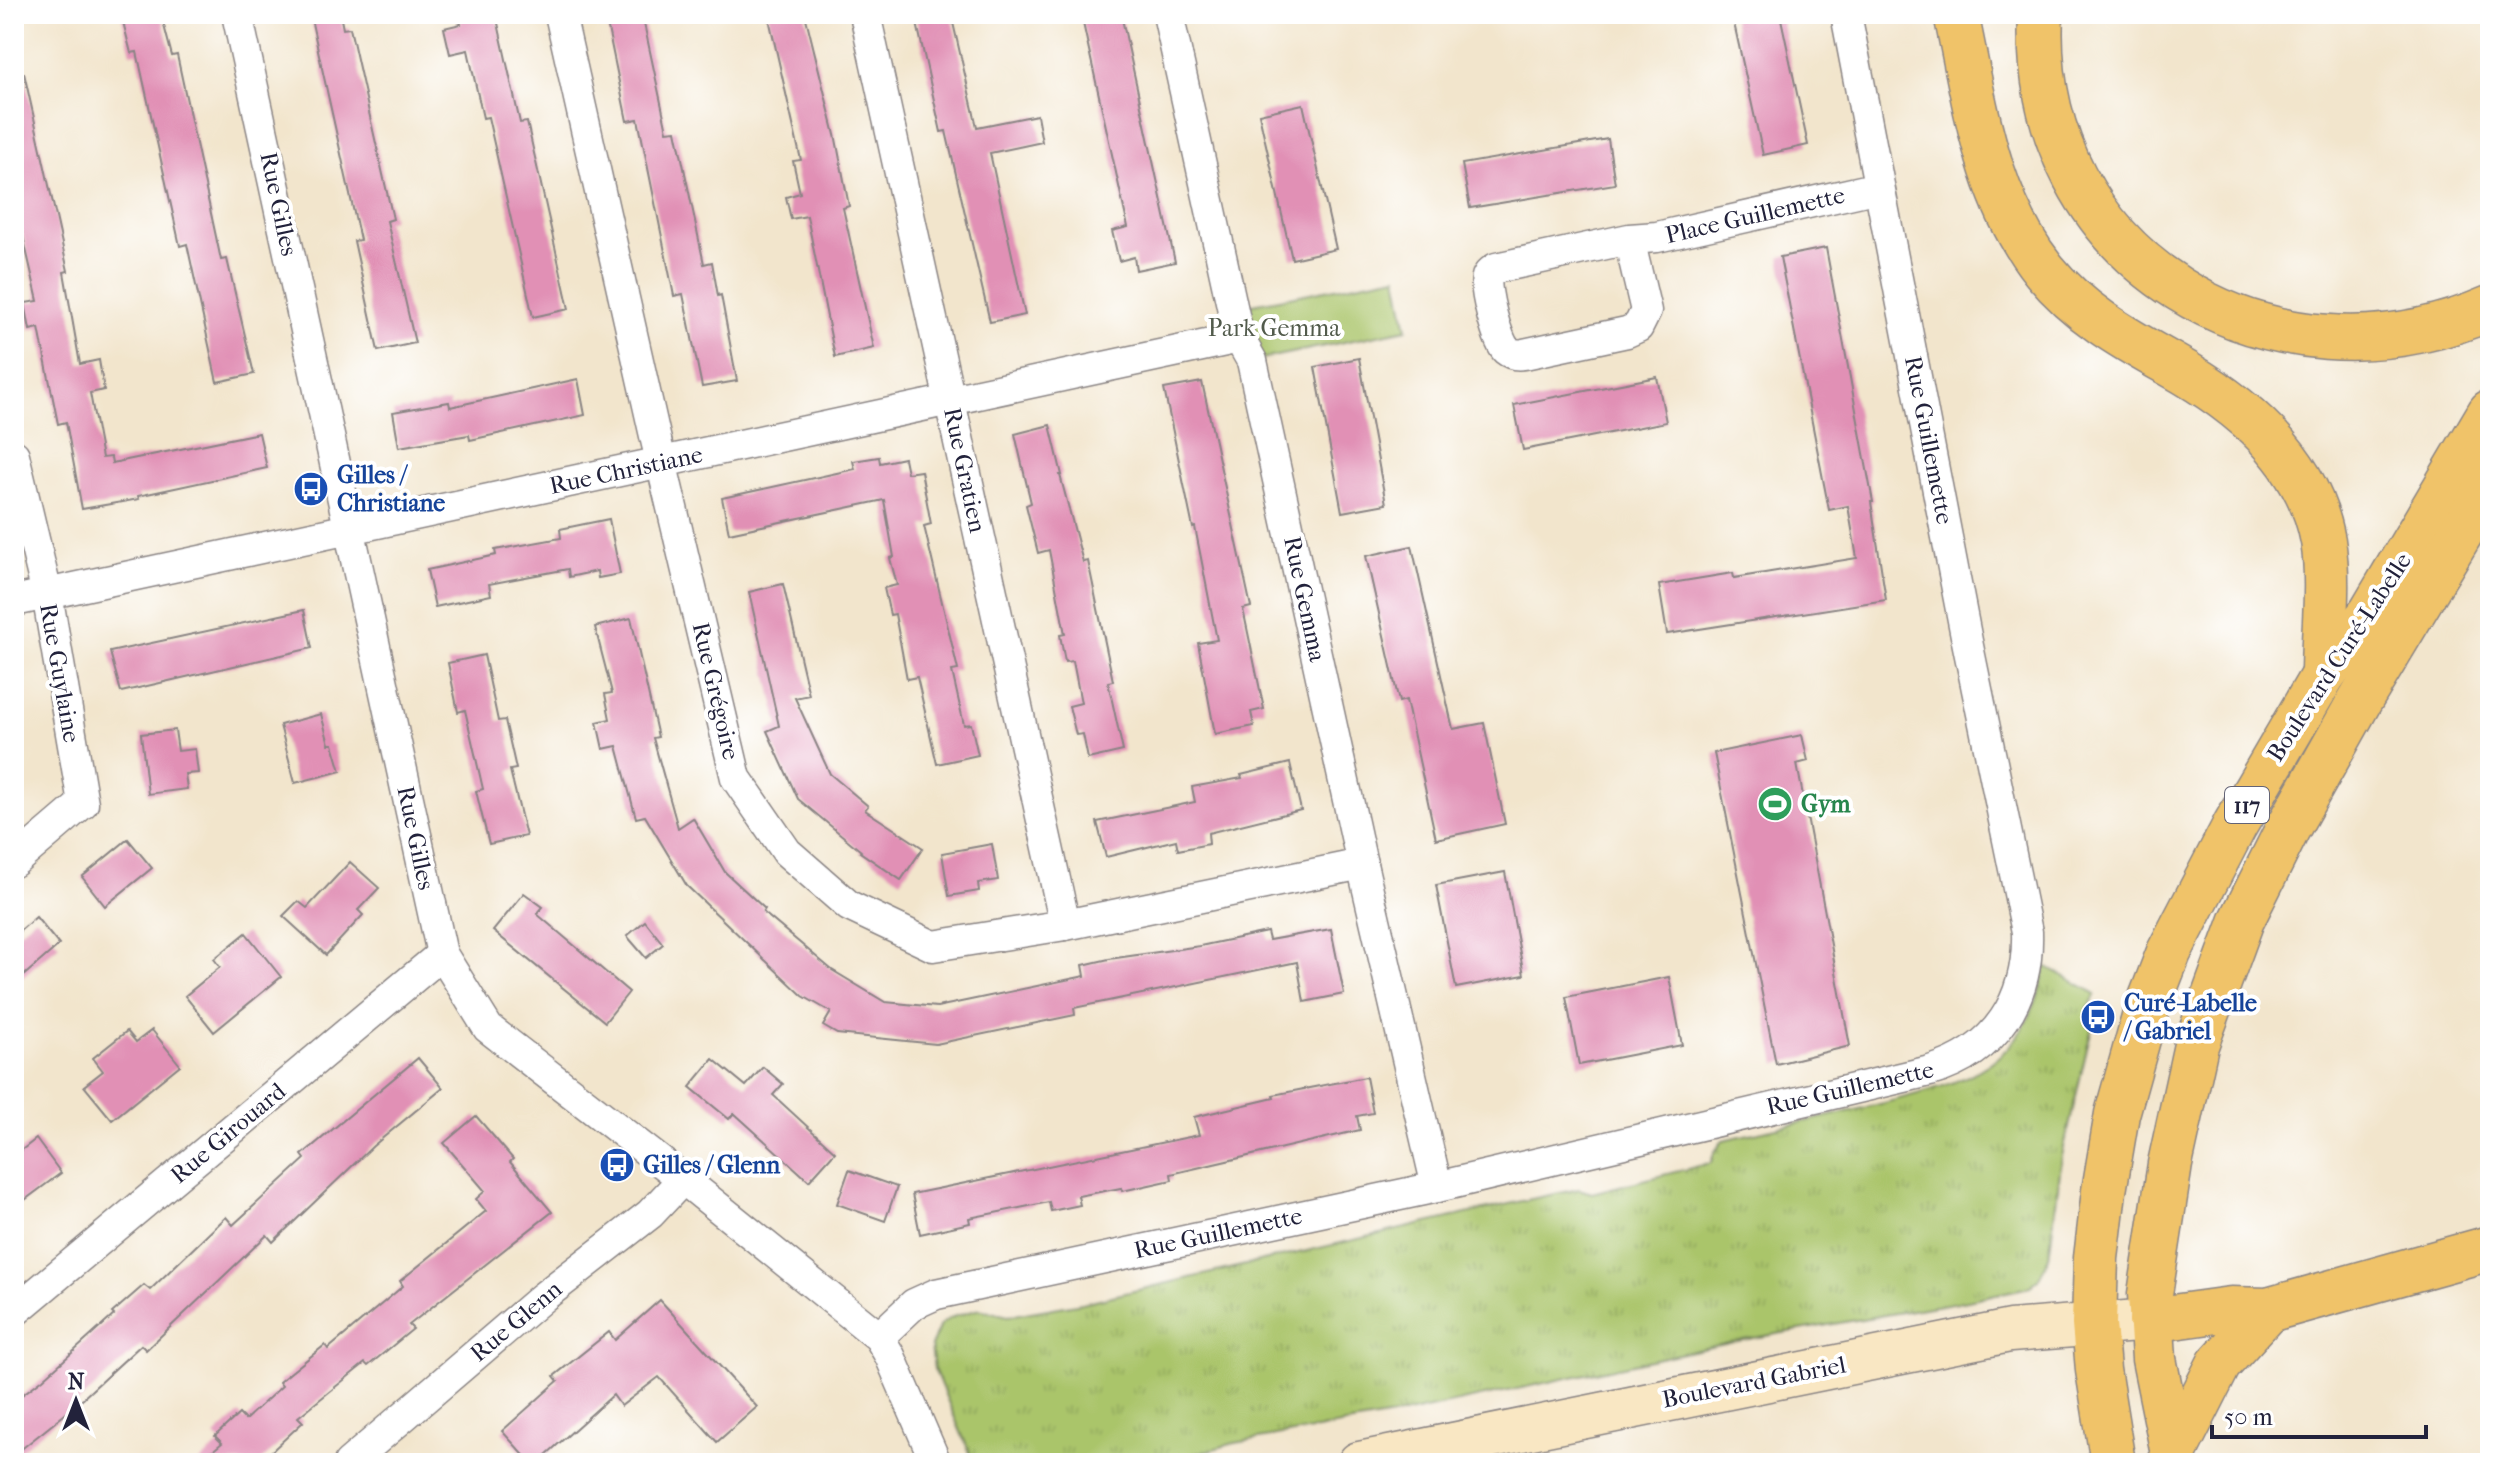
<svg xmlns="http://www.w3.org/2000/svg" width="2504" height="1477" viewBox="0 0 2504 1477" font-family="'IM FELL French Canon',serif">
<defs>
<pattern id="grass-tufts" width="24" height="20" patternUnits="userSpaceOnUse" patternTransform="scale(2)"><rect width="24" height="20" fill="#aac56b"/><path d="M3 7l-1-3M5 7V3M7 7l1-3M15 17l-1-3M17 17v-4M19 17l1-3" fill="none" stroke="#92a95e"/></pattern>
</defs>
<rect width="100%" height="100%" fill="#fff"/>
<filter id="ink" filterUnits="userSpaceOnUse"><feTurbulence type="fractalNoise" baseFrequency=".0125" numOctaves="2"/><feDisplacementMap in="SourceGraphic" scale="16" xChannelSelector="R" yChannelSelector="G"/><feConvolveMatrix kernelMatrix="1 2 1 2 8 2 1 2 1" color-interpolation-filters="sRGB"/></filter>
<filter id="wash" filterUnits="userSpaceOnUse"><feTurbulence type="fractalNoise" baseFrequency=".006" numOctaves="4" result="noise"/><feDisplacementMap in="SourceGraphic" scale="32" xChannelSelector="R" yChannelSelector="G"/><feGaussianBlur stdDeviation="1.8" result="paint"/><feColorMatrix in="noise" values="0 0 0 0 0 0 0 0 0 0 0 0 0 0 0 0 0 1.4 0 .05"/><feComposite in="paint" operator="in"/></filter>
<g filter="url(#wash)">
<rect width="100%" height="100%" fill="#f2e5cc"/>
<!-- grass -->
<path fill="url(#grass-tufts)" stroke="#667453" stroke-width="2" d="M2046,966l50,28 -8,15 7,5 -33,142 -13,101 -10,21 -9,9 -72,15 -215,38 -350,76 -158,27 -73,20h-188l-40,-94 -3,-23 9,-21 10,-7 29,-9 29,7 74,-13 449,-104 48,-10 13,4 119,-30 3,-10 9,-13c52,-12 105,-23 157,-36 89,-23 145,-37 166,-138z"/>
<!-- park -->
<path fill="#aac56b" stroke="#667453" stroke-width="2" d="M1397,276l10,53 -155,32 -20,-53z"/>
<g id="blocks">
<!-- building -->
<g fill="#e190b5">
<path d="M121,14h40l11,42 5,-1 44,205 6,-1 27,115 -37,8 -30,-138 -7,2 -43,-194 -6,1z"/>
<path d="M310,14h30l3,15 7,-1 43,191 -6,2 28,122 -37,8 -24,-110 6,-1z"/>
<path d="M459,14h37l24,109 7,-1 42,187 -36,8 -45,-200 -5,1 -15,-68 -18,4 -6,-26 17,-4z"/>
<path d="M605,14h37l25,117 9,-1 28,134 8,-2 6,34 3,-1 16,86 -35,6 -19,-93 -9,2 -36,-177 -11,2z"/>
<path d="M768,14h37l31,125 13,67 -6,2 31,140 -39,9 -28,-141 -16,3 -5,-22 14,-4 -7,-32 8,-1z"/>
<path d="M915,14h36l26,113 60,-12 5,27 -52,11 35,162 -35,7 -44,-191 -5,1z"/>
<path d="M1081,14h40l54,248 -39,8 -2,-13 -15,4 -7,-30 16,-4z"/>
<path d="M1732,14h48l28,131 -45,10z"/>
<path d="M24,73l44,198 -4,1 16,92 19,-4 5,30 -14,3 12,65 9,-1 1,6 147,-30 8,35 -129,28 1,3 -57,10 -16,-87 -8,2 -19,-96 -9,2 -5,-27 13,-2 -24,-104v-123z"/>
<path d="M1303,104l33,145 -44,10 -33,-145z"/>
<path d="M1608,139l7,45 -145,24 -8,-44z"/>
<path d="M1826,248l47,254h-2l15,98 -219,34 -8,-49 74,-12 1,5 123,-20 -9,-52 -19,4 -49,-253z"/>
<path d="M1359,358l27,146 -44,8 -27,-145z"/>
<path d="M1657,377l9,45 -143,28 -9,-45z"/>
<path d="M578,379l7,36 -115,25 -1,-5 -70,12 -6,-35 56,-10 1,5z"/>
<path d="M1202,382l49,225 -8,2 21,100 -13,3 3,14 -39,8 -17,-91 19,-3 -22,-113 -2,1 -29,-139z"/>
<path d="M1050,425l12,50h-2l23,87 5,-1 25,120 -5,1 15,69 -35,8 -5,-25 -7,1 -7,-29 12,-3 -8,-42 -8,1 -5,-27 5,-1 -16,-84 -11,3 -12,-48 5,-2 -16,-69z"/>
<path d="M879,457l1,6 24,-5 3,15 14,-2 10,53 -7,2 34,144 -6,1 12,54 7,-1 7,31 -41,9 -20,-87 -10,2 -12,-65 -5,1 -6,-27 13,-3 -7,-27 4,-1 -10,-57 -155,33 -7,-35 133,-29 -2,-8z"/>
<path d="M609,519l11,55 -22,4 -1,-7 -28,6 -1,-8 -79,15 2,11 -56,12 -8,-37 69,-15 -1,-5 66,-12 -1,-9z"/>
<path d="M1412,546l41,183 31,-6 21,101 -69,15 -30,-139 -7,2 -33,-146z"/>
<path d="M783,584l26,111 -14,3 35,76 38,32 -3,4 58,38 -22,32 -41,-28 1,-1 -63,-52 -31,-68 12,-5 -30,-134z"/>
<path d="M304,610l8,38 -191,44 -11,-40z"/>
<path d="M631,618l27,119 -5,1 25,90 15,-10 32,54 40,37 -2,3 69,58 53,32 52,5 148,-31 -2,-11 26,-6 91,-13 67,-14 2,8 62,-11 13,65 -40,8 -7,-40 -223,46 1,7 -139,29 -99,-10 -14,-8 8,-14 -28,-16 -116,-110 -42,-70 -9,2 -19,-72 -14,3 -6,-27 13,-3 -5,-25 7,-1 -17,-66z"/>
<path d="M484,655l14,66 7,-1 11,49 -6,1 16,66 -37,8 -13,-53 7,-2 -18,-79 -7,2 -10,-49z"/>
<path d="M321,714l8,30h4l8,27 -46,12 -15,-58z"/>
<path d="M175,730l3,21 17,-2 3,24 -13,1 2,15 -39,5 -7,-60z"/>
<path d="M1802,735l6,26 -11,3 53,282 -74,18 -62,-311z"/>
<path d="M1290,763l11,47 -93,23 1,11 -31,6 -2,-10 -70,17 -9,-35 98,-20 -3,-15 50,-9 -1,-3z"/>
<path d="M128,839l24,29 -47,38 -23,-29z"/>
<path d="M992,844l6,36 -20,3 1,8 -30,5 -7,-43z"/>
<path d="M350,862l29,26 -21,22 5,5 -37,40 -43,-39 15,-15 9,7z"/>
<path d="M1505,872l19,103 -68,13 -20,-103z"/>
<path d="M524,893l19,14 -6,7 92,78 -24,30 -112,-91z"/>
<path d="M36,917l23,28 -45,39v-48z"/>
<path d="M645,921l18,23 -17,14 -19,-22z"/>
<path d="M246,933l35,44 -67,55 -29,-36 35,-29 -6,-8z"/>
<path d="M1669,977l13,68 -103,20 -13,-68z"/>
<path d="M152,1030l28,35 -68,55 -28,-34 19,-15 -10,-13 34,-27 9,11z"/>
<path d="M418,1058l25,30 -70,58 -100,96 -6,-7 -121,115 -5,-5 -72,66 -55,44v-54l29,-22 71,-64 -2,-2 32,-28 6,5 76,-73 7,8 72,-66 -3,-4z"/>
<path d="M713,1059l33,27 17,-19 20,17 -10,11 62,57 -26,29 -75,-68 -5,6 -39,-32z"/>
<path d="M1366,1077l7,36 -16,3 3,14 -189,44 1,6 -50,11 -1,-3 -43,8 2,9 -29,6 -2,-9 -80,16 1,5 -50,11 -8,-40 287,-59 -5,-18 80,-19 -1,-3z"/>
<path d="M476,1116l37,43 -3,3 42,50 -143,113 4,4 -45,37 -3,-3 -67,54 5,5 -44,41h-61l24,-20 -7,-7 24,-22 6,6 37,-34 -3,-4 46,-37 3,4 75,-63 -3,-5 86,-70 -10,-12 9,-8 -41,-48z"/>
<path d="M36,1139l25,34 -47,35v-52z"/>
<path d="M849,1170l48,17 -12,34 -48,-17z"/>
<path d="M660,1300l97,107 -40,35 -58,-65 -38,29 -8,-11 -76,68h-6l-29,-32 56,-50 -4,-5 55,-44 6,8z"/>
</g>
</g>
</g>
<g filter="url(#ink)">
<use href="#blocks" fill-opacity="0" stroke="#8a8484" stroke-width="2"/>
<g fill="none" stroke-linecap="round" stroke-linejoin="round">
<defs>
<g id="street">
<path d="M237,14l205,940 46,74 195,151 196,158 11,19 46,107"/>
<path d="M560,14l95,422 81,342 51,74 62,54 84,40 132,-21 297,-61"/>
<path d="M865,14l200,911"/>
<path d="M1168,14l71,324 13,23 110,503 75,323"/>
<path d="M1629,239l17,72 -8,16 -11,5 -103,22c-6,1 -12,1 -18,-4 -8,-7 -23,-62 -19,-73 2,-5 5,-6 9,-9l133,-29 28,-2 222,-50"/>
<path d="M14,455l33,139 36,209 -69,59"/>
<path d="M14,601l1225,-263"/>
<path d="M14,1312l428,-358"/>
<path d="M879,1337l35,-33 22,-10 501,-107 493,-116c66,-19 99,-72 97,-139l-60,-291 -121,-627"/>
<path d="M349,1463l194,-166 107,-83 33,-35"/>
</g>
<path id="secondary" d="M1359,1463l651,-132 141,-11"/>
<g id="primary">
<path d="M2113,1463l-15,-93 -4,-46 2,-66 8,-67 13,-77 28,-100 24,-62 66,-127 88,-150 48,-62 119,-201"/>
<path d="M2175,1463l-21,-104 -4,-65 20,-130 26,-119 46,-125 46,-92 71,-126 131,-218"/>
</g>
<g id="highway">
<path d="M1956,14c19,88 30,184 88,256 34,42 79,68 126,94 70,39 138,94 153,177 7,43 0,90 0,134"/>
<path d="M2041,14c-13,246 231,389 449,294"/>
<path d="M2151,1320l80,-11 37,1 222,-62"/>
<path d="M2173,1455l46,-91 49,-54"/>
</g>
</defs>
<!-- street casing -->
<use href="#street" stroke="#8a8484" stroke-width="33"/>
<!-- secondary casing -->
<use href="#secondary" stroke="#8a8484" stroke-width="45"/>
<!-- primary casing -->
<use href="#primary" stroke="#8a8484" stroke-width="47"/>
<!-- highway casing -->
<use href="#highway" stroke="#8a8484" stroke-width="47"/>
<!-- street -->
<use href="#street" stroke="#fff" stroke-width="30"/>
<!-- secondary -->
<use href="#secondary" stroke="#f9e7c3" stroke-width="42"/>
<!-- primary -->
<use href="#primary" stroke="#f0c369" stroke-width="44"/>
<!-- highway -->
<use href="#highway" stroke="#f0c369" stroke-width="44"/>
</g>
</g>
<!-- icons -->
<defs>
<symbol id="bus-disc" viewBox="-11 -11 22 22"><circle r="9.5" fill="#1a4fb4" stroke="#fff"/><path d="M-5-6H5V4H4V6H2V4H-2V6H-4V4H-5ZM-3.5-4V0h7V-4ZM-3.5 1.2v1.5H-2V1.2ZM2 1.2v1.5H3.5V1.2Z" fill="#fff"/></symbol>
<symbol id="stadium-disc" viewBox="-11 -11 22 22"><circle r="9.5" fill="#2e9e5b" stroke="#fff"/><path d="M0-5a6.5 5 0 1 0 0 10a6.5 5 0 1 0 0-10ZM-3.5-1.8h7v3.6h-7Z" fill="#fff"/></symbol>
</defs>
<g fill-rule="evenodd">
<use href="#bus-disc" x="291" y="469" width="40" height="40"/>
<use href="#stadium-disc" x="1755" y="784" width="40" height="40"/>
<use href="#bus-disc" x="2078" y="997" width="40" height="40"/>
<use href="#bus-disc" x="597" y="1145" width="40" height="40"/>
</g>
<g text-anchor="middle" stroke-width="8" stroke-linejoin="round" paint-order="stroke">
<!-- shield labels -->
<rect fill="#fff" stroke="#646476" stroke-width="2" x="2225" y="787" width="44" height="36" rx="6"/>
<g font-size="22" font-weight="bold" fill="#22223b">
<text x="2247" y="813">117</text>
</g>
<!-- street labels -->
<g font-size="24" fill="#22223b" stroke="#fff">
<text transform="translate(279 204) rotate(78)" y="8">Rue Gilles</text>
<text transform="translate(1755 215) rotate(-13)" y="8">Place Guillemette</text>
<text transform="translate(1929 440) rotate(79)" y="8">Rue Guillemette</text>
<text transform="translate(626 470) rotate(-12)" y="8">Rue Christiane</text>
<text transform="translate(965 470) rotate(78)" y="8">Rue Gratien</text>
<text transform="translate(1305 599) rotate(78)" y="8">Rue Gemma</text>
<text transform="translate(2339 657) rotate(-57)" y="8">Boulevard Curé-Labelle</text>
<text transform="translate(60 673) rotate(80)" y="8">Rue Guylaine</text>
<text transform="translate(716 691) rotate(77)" y="8">Rue Grégoire</text>
<text transform="translate(416 838) rotate(78)" y="8">Rue Gilles</text>
<text transform="translate(1850 1088) rotate(-13)" y="8">Rue Guillemette</text>
<text transform="translate(228 1133) rotate(-40)" y="8">Rue Girouard</text>
<text transform="translate(1218 1233) rotate(-12)" y="8">Rue Guillemette</text>
<text transform="translate(516 1321) rotate(-40)" y="8">Rue Glenn</text>
<text transform="translate(1754 1382) rotate(-11)" y="8">Boulevard Gabriel</text>
</g>
<!-- park labels -->
<g font-size="24" fill="#525b4c" stroke="#fff">
<text x="1274" y="336">Park Gemma</text>
</g>
<!-- transit labels -->
<g font-size="24" font-weight="bold" fill="#164399" stroke="#fff" text-anchor="start">
<text x="337" y="483">Gilles /<tspan x="337" dy="28">Christiane</tspan></text>
<text x="2124" y="1011">Curé-Labelle<tspan x="2124" dy="28">/ Gabriel</tspan></text>
<text x="643" y="1173">Gilles / Glenn</text>
</g>
<!-- leisure labels -->
<g font-size="24" font-weight="bold" fill="#27864d" stroke="#fff" text-anchor="start">
<text x="1801" y="812">Gym</text>
</g>
</g>
<!-- margin -->
<rect width="2504" height="1477" fill="none" stroke="#fff" stroke-width="48"/>
<!-- north arrow -->
<g transform="translate(76 1401)" stroke="#ffffff" stroke-width="6" paint-order="stroke">
<path d="M0-6L14 30L0 20L-14 30Z" fill="#22223b"/>
<text y="-12" font-size="22" font-weight="bold" text-anchor="middle" fill="#22223b">N</text>
</g>
<!-- scale -->
<path d="M2212 1425v12h214v-12" fill="none" stroke="#22223b" stroke-width="4"/>
<text x="2224" y="1425" font-size="24" fill="#22223b" stroke="#ffffff" stroke-width="6" paint-order="stroke">50 m</text>
</svg>
